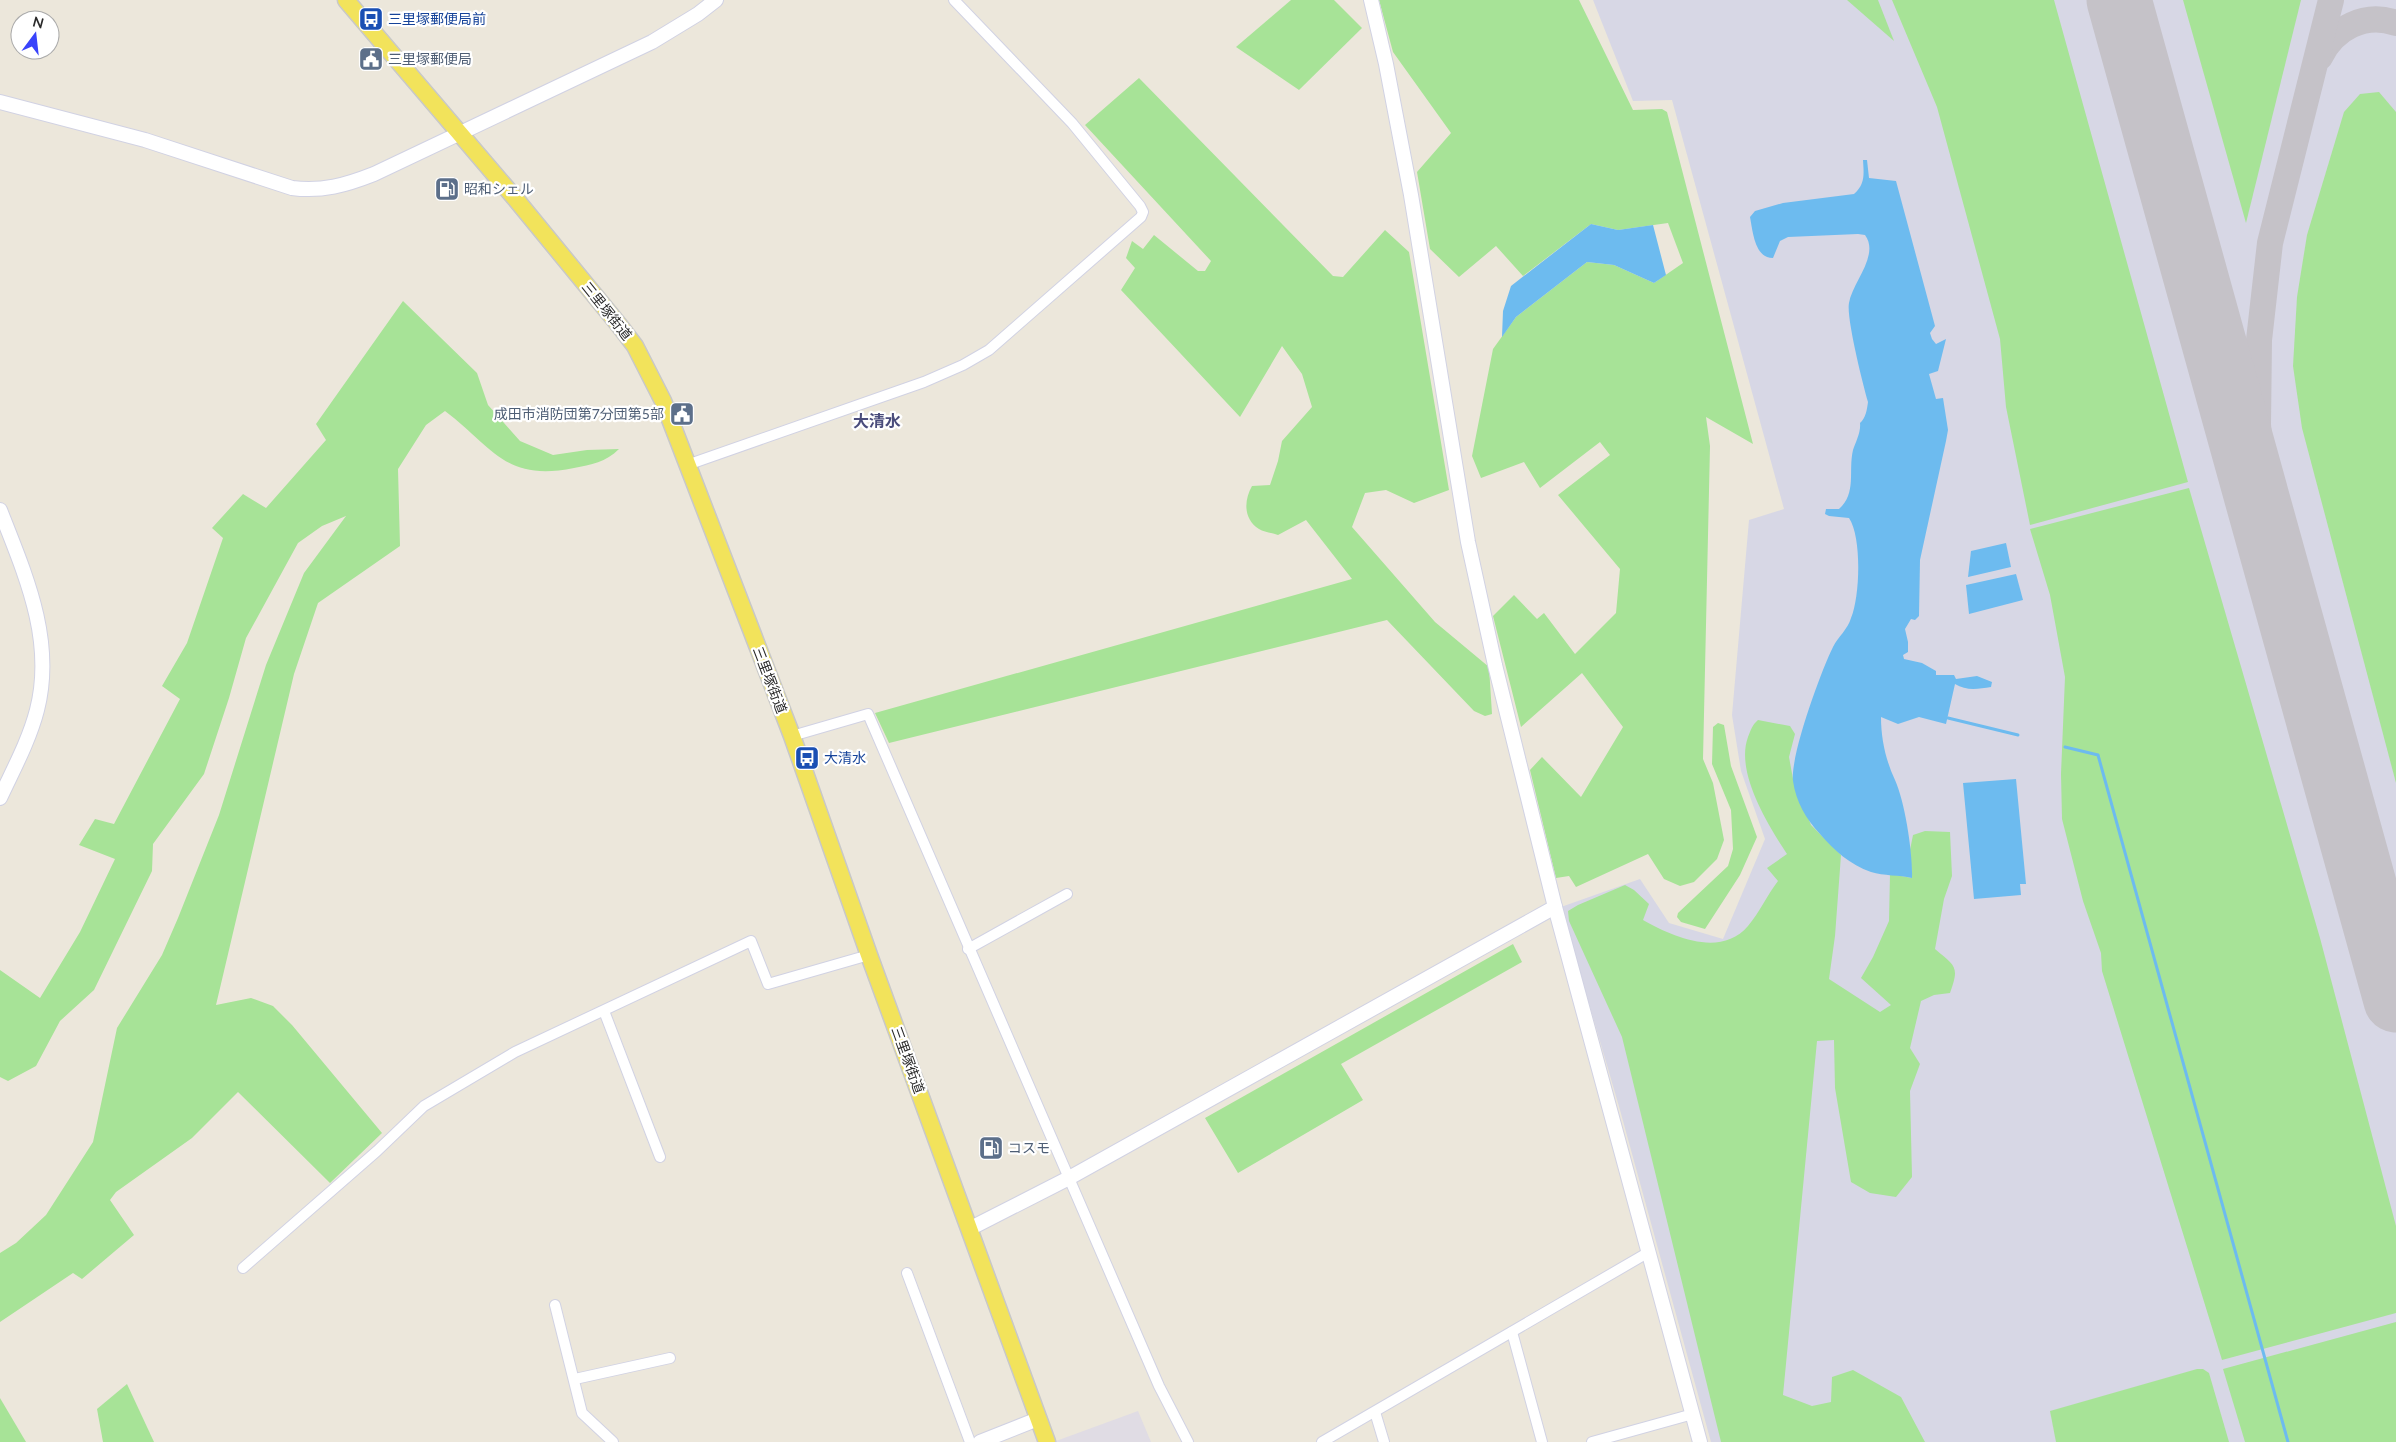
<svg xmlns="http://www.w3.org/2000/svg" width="2396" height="1442" viewBox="0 0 2396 1442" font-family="Lato,'Noto Sans JP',sans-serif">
<rect width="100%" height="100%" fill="#ece7db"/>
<!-- industrial -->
<path fill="#e0dce4" d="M1138,1411l13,31h-95v-1z"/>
<!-- airport -->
<path fill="#d7d7e5" d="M1593,0h803v1442h-685l-91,-332 -59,-203 79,-28 29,44 54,16 42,-100 -24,-68 -9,-56 17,-195 35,-11 -112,-409 -39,1z"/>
<!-- green -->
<g fill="#a7e397">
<path d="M1291,0h43l28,28 -63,62 -63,-43z"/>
<path d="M1379,0h200l54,110 29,-1 5,3 86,332 -47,-27 4,29 -7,313 10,24 11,57 -7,19 -23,23 -14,4 -16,-7 -16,-25 -72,33 -7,-11 -13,2 -26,-108 12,-13 39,40 42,-70 -41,-54 -61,54 -28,-111 21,-21 23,24 7,-6 31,41 41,-41 4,-44 -62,-74 52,-40 -10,-13 -60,46 -16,-26 -43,16 -9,-22 21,-107 23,-32 71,-55 27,3 40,18 29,-20 -15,-40 -50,7 -27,-6 -68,52 -27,-30 -37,31 -29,-28 -13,-77 34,-39 -58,-81z"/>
<path d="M1847,0h31l16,41z"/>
<path d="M1892,0h162l134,482 -158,43 -24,-118 -6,-68 -63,-232z"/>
<path d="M2183,0h118l-55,223z"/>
<path d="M1139,78l194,198 10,1 42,-47 24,22 40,238 -35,13 -28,-13 -21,3 -13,34 83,95 54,45 3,47 -7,2 -11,-5 -87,-91 -498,123 -14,-30 477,-134 -46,-59 -28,15c-6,-2 -14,-3 -19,-6 -16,-10 -15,-29 -7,-43l18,-1 8,-24 4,-20 30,-34 -10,-33 -20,-28 -42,71 -119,-127 14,-22 -9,-10 6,-17 11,8 11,-14 44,36h7l6,-10 -126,-136z"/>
<path d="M2379,92l17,20v671l-94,-355 -9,-62 4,-69 10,-62 37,-123 16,-18z"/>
<path d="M403,301l74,72 11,32 32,36 33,14 34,-5 32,-1c-13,13 -28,16 -45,19 -70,14 -81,-21 -129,-57l-19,14 -28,44 2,77 -82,57 -24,71 -78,331 35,-7 22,8 19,19 90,108 -52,50 -92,-91 -46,46 -76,54 -6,8 24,35 -52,44 -9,-6 -73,49v-69l16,-10 30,-28 47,-73 24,-114 45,-73 16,-37 41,-103 47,-150 38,-92 42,-57 -24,10 -24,17 -52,95 -17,60 -25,76 -51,70 -1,27 -58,119 -34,31 -24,45 -28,15 -8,-4v-107l40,28 40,-66 35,-73 -36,-14 16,-26 19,5 66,-125 -18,-13 25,-43 36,-105 -11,-10 31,-34 23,14 60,-68 -10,-16z"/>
<path d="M2189,488l131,450 76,288v87l-174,47 -120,-389 -1,-18 -18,-52 -21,-82 -1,-45 4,-97 -15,-82 -20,-66z"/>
<path d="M1758,720l32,6 5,8 -6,23 4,22 18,46 30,30 -6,81 -6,43 51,33 11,-7 -30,-27 12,-21 16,-36 1,-47 22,4 -2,-28 3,-15 12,-4 25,1 2,44 -8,23 -9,50c20,17 25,17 15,44l-16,2 -13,6 -11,47 10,16 -10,27 2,86 -16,20 -26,-4 -19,-11 -16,-94 -1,-48 -17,1 -34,354 29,11 19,-4 1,-25 21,-7 48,27 24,45h-204l-99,-405 -53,-116 -1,-10 10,-6 47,-20 9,5 15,14 -6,16c30,17 78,38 105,6 12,-14 19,-31 30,-45l-11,-13 20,-14c-19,-29 -52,-82 -39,-117 3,-7 4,-12 10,-17z"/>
<path d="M1718,723l6,2 7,41 26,71 -17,38 -35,54 -24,-7 -4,-5 1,-4 50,-47 5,-17 -2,-39 -19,-46 1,-37z"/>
<path d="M1513,944l9,18 -181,102 22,36 -125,73 -33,-55z"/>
<path d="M2396,1322v120h-151l-22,-73z"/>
<path d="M2197,1369h6l6,4 20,69h-173l-6,-31z"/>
<path d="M127,1384l27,58h-51l-6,-33z"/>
<path d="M0,1398l26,44h-26z"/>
</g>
<!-- water -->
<g fill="#6dbbef">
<path d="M1863,160h4l2,18 27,3 39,145 -5,7 2,6 4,5 10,-5 -8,32 -9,3 7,25 7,-1 5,32 -2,11 -26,119 -1,56 -4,4 -4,-1 -6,10 3,13v10l-5,3 1,4 18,4 14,8v4h18l2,4 21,-3 15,6 -1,5c-13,2 -25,4 -36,-3l-9,40 -27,-7 -21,7 -17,-7c0,22 5,44 14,63 10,22 18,74 17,98 -13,-3 -28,-2 -41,-6 -21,-7 -37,-22 -51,-38 -14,-15 -24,-32 -27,-53 -3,-25 28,-110 40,-134 5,-10 15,-18 18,-29 9,-21 11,-81 -2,-100l-20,-2 -4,-2 1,-5h13c18,-16 9,-38 14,-59 3,-9 8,-18 7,-27 6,-5 7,-14 8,-21 -5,-17 -22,-85 -19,-99 3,-20 31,-48 16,-68l-7,-1 -70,3 -8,4 -7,17c-18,0 -20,-25 -23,-41l5,-6 28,-8 71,-9c11,-10 10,-19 9,-34z"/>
<path d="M1591,224l27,6 35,-5 13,50 -12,8 -40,-18 -27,-3 -71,55 -14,20 1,-26 8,-25z"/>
<path d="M2006,543l5,24 -43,10 3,-26z"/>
<path d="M2016,574l7,26 -54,14 -3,-29z"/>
<path d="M2016,779l10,105h-6l1,11 -47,4 -11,-116z"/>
</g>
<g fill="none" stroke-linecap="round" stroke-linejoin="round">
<!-- stream -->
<g stroke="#6dbbef" stroke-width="3">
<path d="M1948,718l70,17"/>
<path d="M2065,747l33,8 190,687"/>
</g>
<!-- taxiway -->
<g stroke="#c5c2c8" stroke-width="26">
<path d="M2320,57c14,-29 45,-45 76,-34"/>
<path d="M2264,524l-6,-100 1,-84 11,-97 61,-243"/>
</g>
<!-- runway -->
<path stroke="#c5c2c8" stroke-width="65" d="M2119,0l277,1000"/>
<defs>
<g id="minor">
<path d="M687,465l237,-83 39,-17 26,-15 152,-133 2,-5 -3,-6 -68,-83 -118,-123"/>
<path d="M792,736l76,-22 291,672 29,56"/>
<path d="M968,949l99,-55"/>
<path d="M604,1011l56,146"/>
<path d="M243,1268l134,-117 47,-45 91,-54 236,-111 17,43 101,-29"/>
<path d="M907,1273l63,169"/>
<path d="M555,1305l27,108 31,29"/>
<path d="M1512,1332l30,110"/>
<path d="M575,1379l95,-21"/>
<path d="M1375,1412l9,30"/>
<path d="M1322,1442l327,-190"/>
<path d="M1592,1442l101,-28"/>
</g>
<g id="tertiary">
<path d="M1371,0l15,64 25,131 57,347 27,123 60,242 145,535"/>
<path d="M0,102l145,38 147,48c30,4 54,-3 82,-14l278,-132 46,-28 18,-14"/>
<path d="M0,510c25,64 55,130 37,200 -8,31 -24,60 -37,88"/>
<path d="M969,1229l100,-51 486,-271"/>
<path d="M980,1442l58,-23"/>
</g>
<path id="primary" d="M346,0l168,197 105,128 16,21 28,55 129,335 77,219 178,487"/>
</defs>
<!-- minor casing -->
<use href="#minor" stroke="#d1d2e3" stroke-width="12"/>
<!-- tertiary casing -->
<use href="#tertiary" stroke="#d1d2e3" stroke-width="16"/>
<!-- primary casing -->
<use href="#primary" stroke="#c8c8c8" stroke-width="19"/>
<!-- minor -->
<use href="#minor" stroke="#fff" stroke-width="10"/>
<!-- tertiary -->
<use href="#tertiary" stroke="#fff" stroke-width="14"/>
<!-- primary -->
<use href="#primary" stroke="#f2e35b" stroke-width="16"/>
</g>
<!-- icons -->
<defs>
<symbol id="bus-square" viewBox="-11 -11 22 22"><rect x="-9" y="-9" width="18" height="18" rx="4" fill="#1a4fb4" stroke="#fff"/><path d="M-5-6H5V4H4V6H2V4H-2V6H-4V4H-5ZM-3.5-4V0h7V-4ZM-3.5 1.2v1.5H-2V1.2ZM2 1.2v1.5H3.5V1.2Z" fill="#fff"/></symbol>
<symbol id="civic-square" viewBox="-11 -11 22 22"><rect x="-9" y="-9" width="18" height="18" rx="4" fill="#5c6f8a" stroke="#fff"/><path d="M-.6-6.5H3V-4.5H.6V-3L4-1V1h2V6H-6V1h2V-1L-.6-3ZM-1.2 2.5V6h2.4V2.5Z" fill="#fff"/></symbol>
<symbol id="fuel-square" viewBox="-11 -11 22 22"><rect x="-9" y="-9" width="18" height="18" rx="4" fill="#5c6f8a" stroke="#fff"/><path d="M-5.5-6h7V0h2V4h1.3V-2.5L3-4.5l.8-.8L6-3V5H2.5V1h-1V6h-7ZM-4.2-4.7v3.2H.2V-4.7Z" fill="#fff"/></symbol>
</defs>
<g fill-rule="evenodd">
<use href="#bus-square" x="357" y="5" width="28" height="28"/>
<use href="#civic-square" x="357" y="45" width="28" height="28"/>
<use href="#fuel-square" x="433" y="175" width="28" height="28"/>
<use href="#civic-square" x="668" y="400" width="28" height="28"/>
<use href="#bus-square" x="793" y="744" width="28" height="28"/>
<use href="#fuel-square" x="977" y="1134" width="28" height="28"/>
</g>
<g text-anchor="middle" stroke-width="4.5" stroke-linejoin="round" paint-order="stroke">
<!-- transit labels -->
<g font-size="14" fill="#164399" stroke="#fff" text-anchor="start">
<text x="388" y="24">三里塚郵便局前</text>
<text x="824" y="763">大清水</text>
</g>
<!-- service labels -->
<g font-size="14" fill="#4e5e75" stroke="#fff" text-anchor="start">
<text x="388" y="64">三里塚郵便局</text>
<text x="464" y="194">昭和シェル</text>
<text x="664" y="419" text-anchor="end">成田市消防団第7分団第5部</text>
<text x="1008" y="1153">コスモ</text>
</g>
<!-- street labels -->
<g font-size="14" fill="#2a2a2a" stroke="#fff">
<text transform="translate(607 311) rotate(51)" y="5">三里塚街道</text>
<text transform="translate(770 680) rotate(69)" y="5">三里塚街道</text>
<text transform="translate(908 1060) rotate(70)" y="5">三里塚街道</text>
</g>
<!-- quarter labels -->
<g font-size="16" font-weight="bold" fill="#4a4c7b" stroke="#fff">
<text x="877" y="427">大清水</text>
</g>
</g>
<!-- north arrow -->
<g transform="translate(35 35) rotate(15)"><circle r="24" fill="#ffffff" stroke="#aaaaaa"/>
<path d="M0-4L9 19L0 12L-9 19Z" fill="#3943fb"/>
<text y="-8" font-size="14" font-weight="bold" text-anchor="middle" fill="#2a2a2a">N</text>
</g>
</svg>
